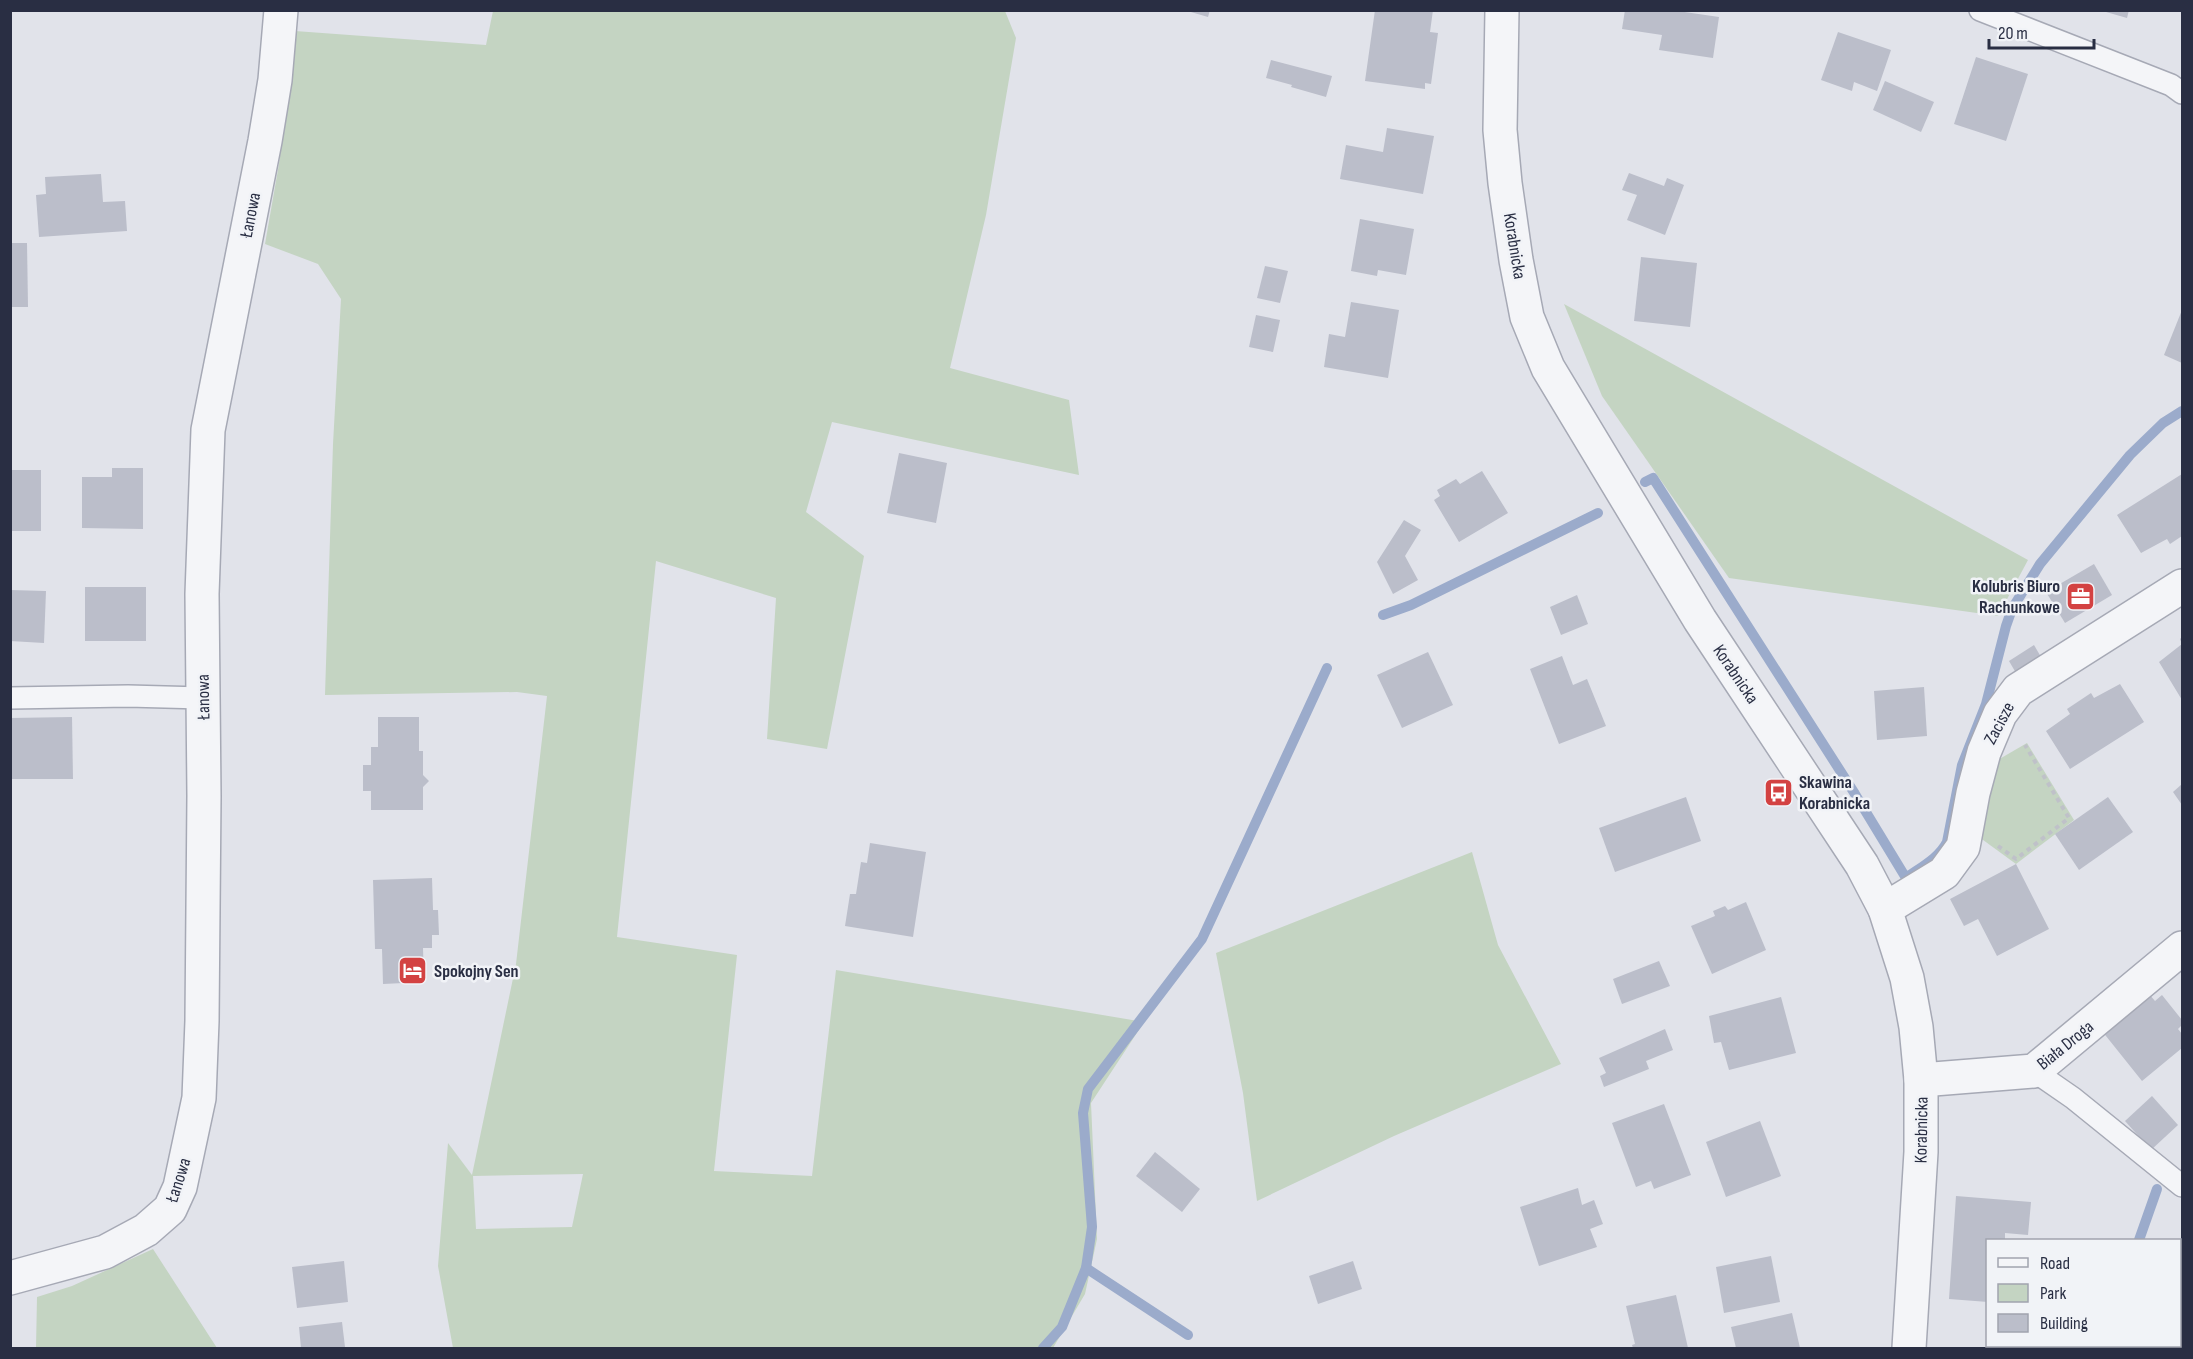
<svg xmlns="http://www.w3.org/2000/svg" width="2193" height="1359" viewBox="0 0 2193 1359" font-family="'Sofia Sans Condensed',sans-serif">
<rect width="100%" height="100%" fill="#e1e3ea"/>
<!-- green -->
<g fill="#c4d4c2" fill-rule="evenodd">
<path d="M493,11h512l11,27 -30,177 -36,153 119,32 10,75 -247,-53 -26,90 58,44 -37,193 -60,-10 9,-141 -120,-37 -39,376 120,18 -23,216 98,5 24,-206 308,52 -53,81 6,136 -12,55 -32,54h-600l-15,-82 10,-123 24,32 44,-211 31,-268 -30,-4 -192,3 8,-251 8,-145 -23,-35 -53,-20 14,-80 16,-133 191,14zM583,1174l-11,53 -96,2 -3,-53z"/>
<path d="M1564,304l464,256 -30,56 -269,-38 -127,-182z"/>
<path d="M2027,743l47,77 -58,44 -37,-27 17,-76z"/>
<path d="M1472,852l26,93 63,119 -167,72 -137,65 -14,-108 -27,-140z"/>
<path d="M153,1249l64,99h-181l1,-51 35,-11z"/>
</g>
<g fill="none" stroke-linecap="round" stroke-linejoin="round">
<!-- stream -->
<g stroke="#9babcb" stroke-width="10">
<path d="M1645,482l8,-4 202,316 51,84c15,-11 33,-20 41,-36l15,-77 24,-61 20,-78 6,-17 28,-45 90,-109 33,-32 19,-12"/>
<path d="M1383,615l28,-10 187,-92"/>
<path d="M2139,1240l18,-51"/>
<path d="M1086,1268l102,67"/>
<path d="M1043,1348l19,-21 24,-59 6,-41 -9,-114 5,-24 114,-150 125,-271"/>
<path d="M2100,1348l1,-2"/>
</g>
</g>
<!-- building -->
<g fill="#bbbeca">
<path d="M1184,10h26l-2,7z"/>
<path d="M1375,10h58l-3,22 8,1 -7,51 -6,-1v6l-60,-8z"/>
<path d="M1625,10h46l48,7 -6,41 -54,-8 3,-15 -40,-6z"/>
<path d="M2099,10h30l-2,8z"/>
<path d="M1838,32l53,18 -14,41 -23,-9 -2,9 -31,-11z"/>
<path d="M1976,57l52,17 -22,67 -52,-17z"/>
<path d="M1271,60l61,16 -6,21 -35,-10 1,-2 -26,-7z"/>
<path d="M1885,81l49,21 -13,30 -48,-22z"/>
<path d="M1387,128l47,8 -11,58 -83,-15 6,-34 37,7z"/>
<path d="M1629,173l35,13 3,-8 17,7 -19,50 -38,-15 10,-25 -15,-5z"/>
<path d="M101,174l2,28 22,-1 2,30 -88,6 -3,-42 10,-1 -1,-17z"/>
<path d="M1360,219l54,10 -8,46 -28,-5 -1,6 -26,-5z"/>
<path d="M10,243h17l1,64h-18z"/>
<path d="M1641,257l56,6 -7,64 -56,-6z"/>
<path d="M1265,266l23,5 -8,32 -23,-5z"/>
<path d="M1351,302l48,8 -11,68 -64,-11 5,-33 16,3z"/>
<path d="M2182,310v53l-18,-8z"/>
<path d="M1256,315l24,5 -7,32 -24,-5z"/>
<path d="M899,453l48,10 -11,60 -49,-10z"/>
<path d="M112,468h31v61l-61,-1v-51h30z"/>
<rect x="10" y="470" width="31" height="61"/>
<path d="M1482,471l26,42 -49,29 -25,-42 6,-4 -3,-6 19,-11 4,5z"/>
<path d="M2182,474v62l-12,8 -3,-5 -26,14 -24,-38z"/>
<path d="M1404,520l17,10 -16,26 13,24 -25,14 -16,-32z"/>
<path d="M2094,564l18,31 -47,28 -19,-31z"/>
<rect x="85" y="587" width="61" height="54"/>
<path d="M10,590l36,1 -2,52 -34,-2z"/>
<path d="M1577,595l11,29 -27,11 -11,-28z"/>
<path d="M2182,637v63l-23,-38 23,-18 -2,-5z"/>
<path d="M2034,645l7,12 -25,16 -7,-12z"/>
<path d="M1428,652l25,53 -51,23 -25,-53z"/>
<path d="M1562,656l11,29 14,-6 19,47 -47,18 -29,-75z"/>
<path d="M2120,684l24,38 -74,47 -24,-38 24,-17 -3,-5 24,-16 3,5z"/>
<path d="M1924,687l3,49 -50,4 -3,-49z"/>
<path d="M72,717l1,62h-62l-1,-61z"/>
<path d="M378,717h41v34h4v24l6,6 -6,6v23h-52v-19h-8v-26h8v-18h7z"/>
<path d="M2182,784v21l-9,-13z"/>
<path d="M1686,797l15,44 -86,31 -16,-44z"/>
<path d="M2108,797l25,35 -54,38 -24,-36z"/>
<path d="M870,843l56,9 -13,85 -68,-11 5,-32h6l5,-32 6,1z"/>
<path d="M2016,864l33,65 -52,27 -19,-37 -14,7 -14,-27z"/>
<path d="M432,878l1,32h5l1,25h-7v13h-9l1,34 -41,2 -1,-35h-7l-2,-69z"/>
<path d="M1746,902l20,48 -54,24 -21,-48 24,-10 -2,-5 12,-5 3,4z"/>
<path d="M1659,961l11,25 -48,18 -9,-25z"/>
<path d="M2149,994l6,7 7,-6 20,25v5l-4,4 4,5v14l-40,33 -40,-50z"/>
<path d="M1781,997l15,56 -67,17 -8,-28 -7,1 -5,-27z"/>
<path d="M1665,1029l8,21 -27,11 3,8 -45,18 -4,-11 6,-3 -7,-15z"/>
<path d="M2152,1096l26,29 -27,25 -26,-29z"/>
<path d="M1664,1104l27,71 -37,14 -3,-8 -15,6 -24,-64z"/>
<path d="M1760,1121l21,55 -55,21 -20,-55z"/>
<path d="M1155,1152l45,37 -18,23 -46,-36z"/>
<path d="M1578,1188l4,17 12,-5 9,24 -13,5 7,18 -58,19 -19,-59z"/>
<path d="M1956,1196l75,6 -3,33 -23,-2v7h-17v62l-39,-3z"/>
<path d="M1771,1256l9,46 -56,11 -8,-46z"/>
<path d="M344,1261l4,41 -51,6 -5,-41z"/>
<path d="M1353,1261l9,28 -44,15 -9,-28z"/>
<path d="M1676,1295l12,53h-55l-1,-3 3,-1 -9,-38z"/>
<path d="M1792,1313l8,35h-64l-5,-21z"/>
<path d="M342,1322l3,25 -44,1 -2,-21z"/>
</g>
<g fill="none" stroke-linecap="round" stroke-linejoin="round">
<defs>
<g id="service">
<path d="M1980,10l191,75 11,8"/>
<path d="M10,698l118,-2 74,2"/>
<path d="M2034,1071l39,27 109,88"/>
</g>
<g id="minor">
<path d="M1885,909l59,-36 19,-26 10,-54 11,-41 16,-38 18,-24 164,-104"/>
<path d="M1921,1080l113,-9 148,-123"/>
<path d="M10,1278l95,-26 41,-22 24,-21 10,-22 19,-89 3,-77 2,-225 -2,-202 6,-164 57,-289 10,-61 6,-70"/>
</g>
<path id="tertiary" d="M1502,10l-2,120 5,53 11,77 11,57 21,51 152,252 162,245 23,44 22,69 9,49 5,53v72l-12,196"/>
</defs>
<!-- service casing -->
<use href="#service" stroke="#a6a9b5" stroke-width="24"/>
<!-- minor casing -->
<use href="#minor" stroke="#a6a9b5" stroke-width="36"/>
<!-- tertiary casing -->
<use href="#tertiary" stroke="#a6a9b5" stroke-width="36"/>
<!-- path -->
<path stroke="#bfc1c9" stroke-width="4" stroke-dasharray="4.5 4.5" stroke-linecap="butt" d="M1998,846l18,13 53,-41 -44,-73"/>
<!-- service -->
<use href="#service" stroke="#f4f5f8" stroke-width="21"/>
<!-- minor -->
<use href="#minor" stroke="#f4f5f8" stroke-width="33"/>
<!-- tertiary -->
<use href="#tertiary" stroke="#f4f5f8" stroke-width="33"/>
</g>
<!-- icons -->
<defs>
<symbol id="office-square" viewBox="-11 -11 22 22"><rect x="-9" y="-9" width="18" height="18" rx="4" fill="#d34242" stroke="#f1f3f7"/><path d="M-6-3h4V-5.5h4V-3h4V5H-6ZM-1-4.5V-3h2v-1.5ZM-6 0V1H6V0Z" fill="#fff"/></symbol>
<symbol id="bus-square" viewBox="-11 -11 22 22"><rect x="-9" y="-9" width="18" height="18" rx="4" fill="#d34242" stroke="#f1f3f7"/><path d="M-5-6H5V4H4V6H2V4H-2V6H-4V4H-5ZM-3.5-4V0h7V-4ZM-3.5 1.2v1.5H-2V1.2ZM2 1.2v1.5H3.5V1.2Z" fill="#fff"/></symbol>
<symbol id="hotel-square" viewBox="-11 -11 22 22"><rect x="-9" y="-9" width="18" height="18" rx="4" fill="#d34242" stroke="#f1f3f7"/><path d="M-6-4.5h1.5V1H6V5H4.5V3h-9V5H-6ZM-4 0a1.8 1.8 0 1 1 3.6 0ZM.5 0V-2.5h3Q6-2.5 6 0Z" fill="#fff"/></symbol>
</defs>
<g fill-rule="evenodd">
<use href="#office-square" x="2064" y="580" width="33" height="33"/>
<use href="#bus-square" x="1762" y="776" width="33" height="33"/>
<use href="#hotel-square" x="396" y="954" width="33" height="33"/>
</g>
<g text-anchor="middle" stroke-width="5" stroke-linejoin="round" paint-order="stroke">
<!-- street labels -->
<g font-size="18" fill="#292e43" stroke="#f1f3f7">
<text transform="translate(250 215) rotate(-79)" y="6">Łanowa</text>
<text transform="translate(1515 246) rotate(81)" y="6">Korabnicka</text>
<text transform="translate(1736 674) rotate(56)" y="6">Korabnicka</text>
<text transform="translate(203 697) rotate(-91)" y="6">Łanowa</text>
<text transform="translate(1999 723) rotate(-62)" y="6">Zacisze</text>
<text transform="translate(2065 1045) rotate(-39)" y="6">Biała Droga</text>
<text transform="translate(1921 1130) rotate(-89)" y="6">Korabnicka</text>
<text transform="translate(178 1180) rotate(-72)" y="6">Łanowa</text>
</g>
<!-- poi labels -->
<g font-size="18" font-weight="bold" fill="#292e43" stroke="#f1f3f7" text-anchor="start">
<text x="2060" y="592" text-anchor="end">Kolubris Biuro<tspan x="2060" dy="21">Rachunkowe</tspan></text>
<text x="1799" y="788">Skawina<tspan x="1799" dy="21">Korabnicka</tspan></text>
<text x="434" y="977">Spokojny Sen</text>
</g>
</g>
<!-- border -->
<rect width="2193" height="1359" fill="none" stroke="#292e43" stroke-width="24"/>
<!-- legend -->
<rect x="1986" y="1239" width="195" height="108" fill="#f1f3f7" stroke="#a1a4af" stroke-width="1.5"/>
<rect x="1998" y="1258" width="30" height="9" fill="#f4f5f8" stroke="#a1a4af" stroke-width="1.5"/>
<text x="2040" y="1269" font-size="18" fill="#292e43">Road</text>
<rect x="1998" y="1284" width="30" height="18" fill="#c4d4c2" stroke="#a1a4af" stroke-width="1.5"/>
<text x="2040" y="1299" font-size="18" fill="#292e43">Park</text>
<rect x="1998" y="1314" width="30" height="18" fill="#bbbeca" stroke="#a1a4af" stroke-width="1.5"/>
<text x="2040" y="1329" font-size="18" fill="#292e43">Building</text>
<!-- scale -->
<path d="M1989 39v9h105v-9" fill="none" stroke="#292e43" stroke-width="3"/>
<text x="1998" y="39" font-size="18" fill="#292e43" stroke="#f1f3f7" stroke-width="4.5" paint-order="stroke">20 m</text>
</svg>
